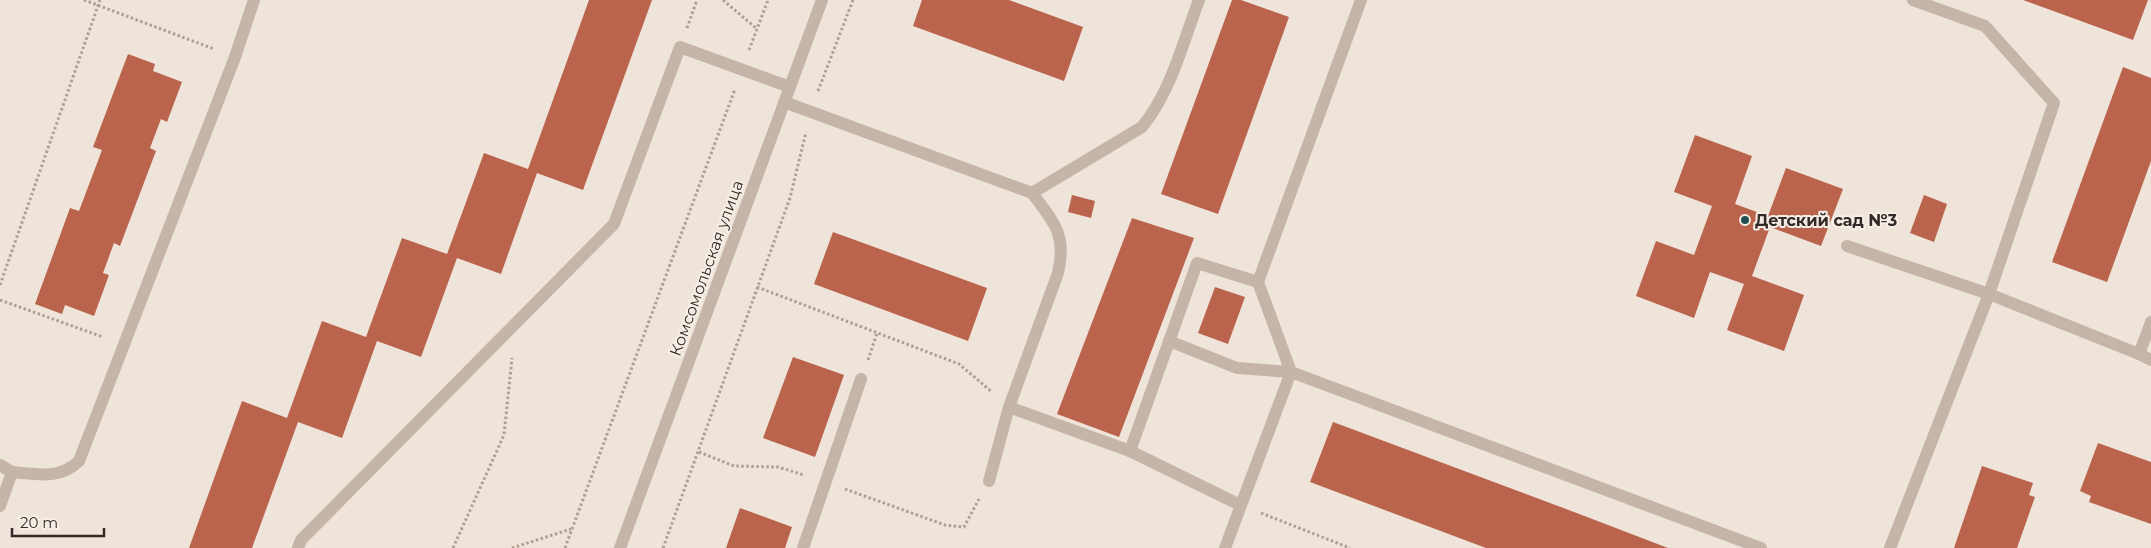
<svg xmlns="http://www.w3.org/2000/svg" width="2151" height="548" viewBox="0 0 2151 548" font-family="Montserrat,sans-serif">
<rect width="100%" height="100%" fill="#efe4da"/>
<!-- building -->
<g fill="#ba634d">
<path d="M589,0h63l-69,190 -46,-17 -36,101 -44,-16 -36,99 -44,-16 -35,97 -44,-16 -46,126h-63l53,-147 45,17 35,-97 44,16 36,-99 45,16 37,-101 44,16z"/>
<path d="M922,0h87l74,27 -19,54 -151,-55z"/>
<path d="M1232,0h9l48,17 -71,197 -57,-20z"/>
<path d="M2023,0h125l-15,40z"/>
<path d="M128,54l27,10 -2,7 29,11 -15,40 -6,-3 -11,29 6,3 -36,95 -6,-3 -11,30 6,2 -15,41 -29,-11 -3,9 -27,-10 35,-96 9,3 23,-61 -9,-3z"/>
<path d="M2123,67l28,11v83l-44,121 -55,-20z"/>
<path d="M1695,135l57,21 -17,48 33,12 18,-48 57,21 -22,57 -51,-19 -18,49 52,19 -20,56 -57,-21 17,-46 -34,-12 -16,46 -58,-22 20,-55 38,14 18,-49 -38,-14z"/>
<path d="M1072,195l23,6 -4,17 -23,-6z"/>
<path d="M1924,195l23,9 -13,38 -24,-9z"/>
<path d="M1132,218l62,20 -75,199 -62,-23z"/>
<path d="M833,232l154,56 -19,53 -154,-57z"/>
<path d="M1215,287l30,10 -17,47 -30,-11z"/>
<path d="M793,357l51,18 -29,82 -52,-19z"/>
<path d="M1333,422l241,90 94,36h-182l-176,-66z"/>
<path d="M2098,443l53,19v62l-62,-22 2,-6 -11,-5z"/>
<path d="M1982,466l51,17 -4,12 6,2 -18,51h-63z"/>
<path d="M740,508l52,19 -7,21h-59z"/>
</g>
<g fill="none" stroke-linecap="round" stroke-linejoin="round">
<!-- path -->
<g stroke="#b19e92" stroke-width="3" stroke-dasharray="2.5 2.5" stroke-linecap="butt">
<path d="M84,0l130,49"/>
<path d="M723,0l34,29"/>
<path d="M687,28l10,-28"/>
<path d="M749,50l19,-50"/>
<path d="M818,91l35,-91"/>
<path d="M0,285l100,-285"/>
<path d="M757,287l202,77 33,28"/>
<path d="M0,300l103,37"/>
<path d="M868,360l9,-27"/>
<path d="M699,452l35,14 44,1 26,8"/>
<path d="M845,489l100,36 19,2 15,-28"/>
<path d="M1261,513l89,35"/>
<path d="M453,548l51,-113 8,-77"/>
<path d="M512,548l59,-19"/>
<path d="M565,548l170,-459"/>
<path d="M663,548l127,-350 16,-66"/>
</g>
<!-- minor -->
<g stroke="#c5b4a8" stroke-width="12">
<path d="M784,102l248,91c22,29 35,42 26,80l-49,134 -20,74"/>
<path d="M1032,193l110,-66c29,-35 41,-85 57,-127"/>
<path d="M1847,246l142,48 150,60 12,-32"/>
<path d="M1169,341l68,27 54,4 -33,-90 103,-282"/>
<path d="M2139,354l12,6"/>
<path d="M1009,407l121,44 110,54"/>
<path d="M1130,451l67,-188 61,19"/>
<path d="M0,465l12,7 -12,34"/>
<path d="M12,472c24,2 48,8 67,-11l156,-404 19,-57"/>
<path d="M298,548l3,-8 313,-316 66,-177 110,40"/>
<path d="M620,548l202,-548"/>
<path d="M803,548l58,-169"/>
<path d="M1225,548l66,-176 470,176"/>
<path d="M1890,548l99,-254 65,-191 -69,-77 -72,-26"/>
</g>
</g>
<!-- markers -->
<circle fill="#214f50" stroke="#f7efe6" stroke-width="2" cx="1745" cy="220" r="5"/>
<g text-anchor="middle" stroke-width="4" stroke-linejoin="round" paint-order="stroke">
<!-- poi labels -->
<g font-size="16" font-weight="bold" fill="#332a27" stroke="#f7efe6" text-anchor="start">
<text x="1755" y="226">Детский сад №3</text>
</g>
<!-- street labels -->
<g font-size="16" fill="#332a27" stroke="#f7efe6">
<text transform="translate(706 268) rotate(-70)" y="6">Комсомольская улица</text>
</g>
</g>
<!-- scale -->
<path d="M12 528v8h92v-8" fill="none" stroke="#332a27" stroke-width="2.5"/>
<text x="20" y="528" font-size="15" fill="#332a27" stroke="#f7efe6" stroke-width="4" paint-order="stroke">20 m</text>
</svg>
